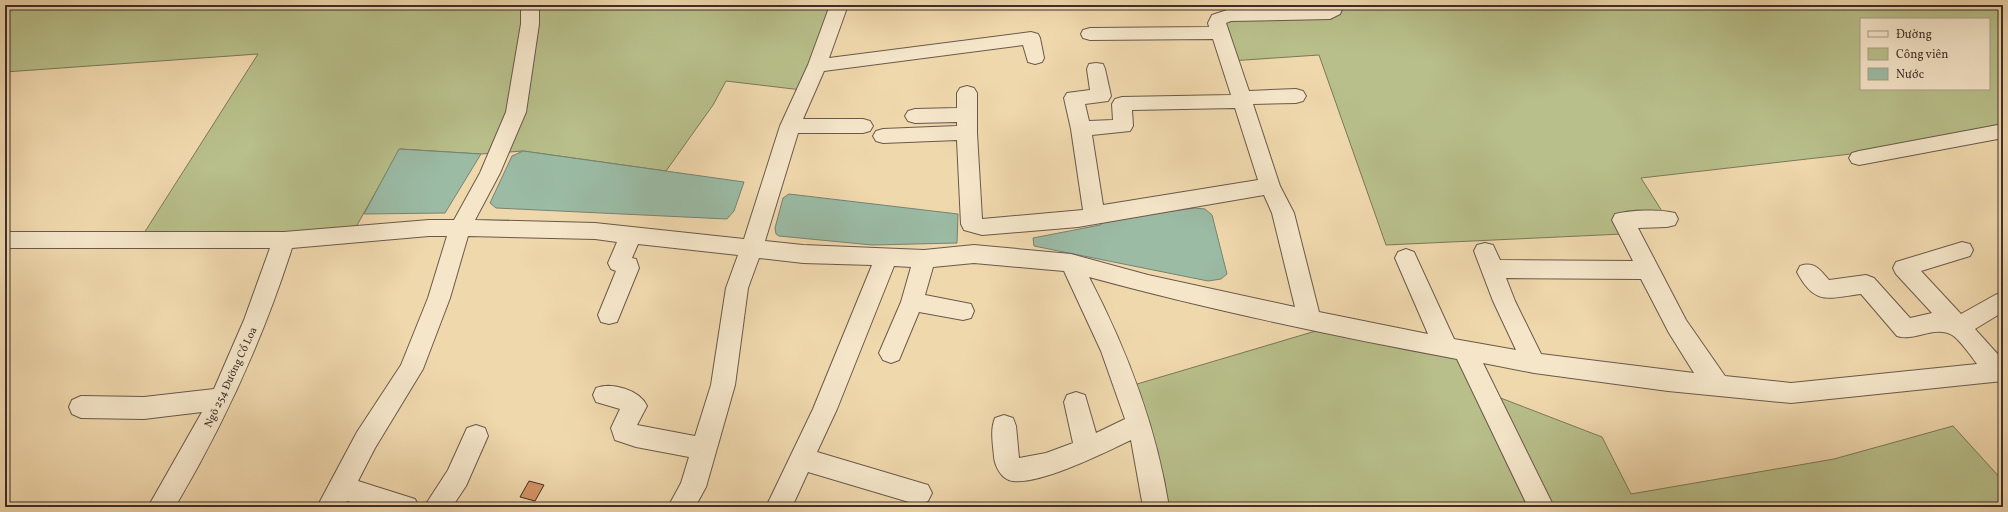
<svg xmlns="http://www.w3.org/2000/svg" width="2008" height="512" viewBox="0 0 2008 512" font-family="Vollkorn,serif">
<rect width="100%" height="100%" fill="#f0d8ad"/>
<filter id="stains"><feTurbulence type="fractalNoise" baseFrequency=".005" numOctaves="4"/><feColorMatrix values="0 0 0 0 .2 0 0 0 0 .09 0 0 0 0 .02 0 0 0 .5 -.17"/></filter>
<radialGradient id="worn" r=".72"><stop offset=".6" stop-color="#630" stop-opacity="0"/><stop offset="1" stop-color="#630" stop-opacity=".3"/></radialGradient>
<!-- green -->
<g fill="#b8bf8a" stroke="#7b775a" fill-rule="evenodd">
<path d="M5,5h836l-39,85 -76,-9 -13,24 -47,66 -143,-20 -42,3 -81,-5 -48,85 -213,7 119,-187 -253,18z"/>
<path d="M1333,5h670v125l-152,24 -210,24 26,41 -44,1v14l-237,11 -67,-190 -89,6 -12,-42 115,-9zM1861,19h128v70h-128z"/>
<path d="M1336,325l129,26 20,41 117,45 29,57 203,-35 119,-33 50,55v26h-846l-30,-120z"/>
</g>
<!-- water -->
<g fill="#9bbba5" stroke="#768373">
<path d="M399,149l82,5 -36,59 -81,1z"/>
<path d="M523,151l221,31 -10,29 -7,8 -231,-11 -6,-5 22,-47z"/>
<path d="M789,194l169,20 -1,29 -85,2 -93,-9 -3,-2 -1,-6 8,-30z"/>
<path d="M1195,208l10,1 7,6 15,59 -6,5 -13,2 -174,-35 -1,-8 67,-13 8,-6z"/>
</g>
<!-- building -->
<path fill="#d59366" stroke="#3e2f29" d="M529,481l15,4 -9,16 -15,-4z"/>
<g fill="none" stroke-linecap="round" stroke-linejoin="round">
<defs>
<g id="minor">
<path d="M521,5h18v19l-13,88 -26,61 -25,47 120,3 149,16 36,-113 28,-61 22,-60h18l-19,53 202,-26 7,2 2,4 4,20 -2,4 -7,2 -7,-2 -5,-17 -199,26 -21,48h60l7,2 3,5 -3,5 -7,2h-65l-33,108 38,4 121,5 50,-5 97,9 77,21 147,32 -23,-94 -8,-18 -186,32 -96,8 -18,-5 -3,-6 -4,-84 -74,3 -7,-2 -3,-5 3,-5 7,-2 74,-3v-4l-42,1 -7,-2 -3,-5 3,-5 7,-2 42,-1v-15l3,-5 7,-2 7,2 3,5v40l5,86 101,-9 -12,-81 -7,-31 3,-5 23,-3 -3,-21 2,-5 7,-1 7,1 2,5 6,27 -3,5 -23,3 4,17 24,-1 -1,-16 3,-5 7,-2 109,-2 -18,-56 -123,1 -7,-2 -2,-4 2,-4 7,-2 119,-1 -1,-4 4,-8 18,-6 96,-2v-2h18l-4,9 -10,5 -99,2 -5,2 23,68 47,-2 7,2 3,5 -3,5 -7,2 -43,1 27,82 14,27 25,99 109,22 -33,-76 3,-6 8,-3 8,3 40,87 62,11 -23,-49 -19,-50 3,-6 8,-2 8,2 7,15 133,1 -21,-41 3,-6c15,-4 45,-5 60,-1l3,6 -3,6 -8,2 -29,1 48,92 39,56 66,7 186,-19c-6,-8 -17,-24 -25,-29 -17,-10 -38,7 -55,1l-36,-42c-33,4 -46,12 -64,-22l3,-6c15,-5 20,4 29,14l37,-5 8,3 36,40 22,-5 -36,-39 -3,-6 3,-6 66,-20 8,2 3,6 -3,6 -49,15 40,43 34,-19 8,-3v20l-28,17 28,31v21l-212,22 -123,-12 -134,-18 -51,-10 71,144h-26l-71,-148c-123,-23 -247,-49 -368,-82 38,73 67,148 80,230h-26l-12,-67c-27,13 -89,44 -118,41 -11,-1 -18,-14 -19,-24 -1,-13 -4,-27 1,-39l9,-3 9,3 3,8 3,32 27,-5 27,-10 -9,-41 3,-7 9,-3 9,3 11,38 29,-14 -24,-68 -37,-80 -90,-8 -41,4 -8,28 46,9 3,7 -3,7 -8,2 -44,-8 -20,48 -8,3 -8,-3 -4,-7 22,-51 10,-35 -17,-1 -57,143 -20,43 111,33 4,8 -4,8 -9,4 -111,-33 -16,35h-26l47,-98 59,-144 -69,-2 -44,-5 -11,30 -13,97 -29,102 -11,20h-27l13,-24 8,-26 -53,-10 -21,-7 -4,-12 9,-19 -24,-7 -3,-7 3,-7c16,-6 44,2 51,18l-10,19 58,11 16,-51 15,-97 12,-33 -100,-11 -6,14 4,1 3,9 -22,54 -8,2 -8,-2 -3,-7 18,-44 -5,-2 -3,-6 9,-21 -22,-3 -127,-3 -18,62 -27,71 -48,79 -17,33 57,18 4,8h-52l-20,-6 -3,6h-27l40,-75 44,-67 27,-67 19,-62h-18l-137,12c-29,91 -68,176 -117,259h-27l54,-95 -58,7 -63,-1 -9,-4 -3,-7 3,-7 9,-4 63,1 70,-8 30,-69 26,-72h-265v-16h279l145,-12h25l26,-47 26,-61 15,-88zM1235,108l23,72 -155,25 -11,-70 38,-4 3,-5 -1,-16zM1506,278l135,1 28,54 25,40 -153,-19 -26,-53z"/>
<path d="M2003,124v14l-144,27 -7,-2 -3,-5 3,-5 7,-2z"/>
<path d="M476,425l9,3 3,8 -22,50 -14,21h-28l24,-37 19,-42z"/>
</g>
</defs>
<!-- minor casing -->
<use href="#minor" stroke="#6a594a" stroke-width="2"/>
<!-- minor -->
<use href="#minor" fill="#f5e6ca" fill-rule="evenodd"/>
</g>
<g text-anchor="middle" stroke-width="3" stroke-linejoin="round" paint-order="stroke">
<!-- street labels -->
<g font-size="11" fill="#3e2f29" stroke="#f5e6ca">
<text transform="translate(230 377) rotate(-65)" y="4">Ngõ 254 Đường Cổ Loa</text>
</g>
</g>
<!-- margin -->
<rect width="2008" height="512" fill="none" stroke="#f0d8ad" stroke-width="20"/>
<rect x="6" y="6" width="1996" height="500" fill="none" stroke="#3e2f29" stroke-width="2"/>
<rect x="10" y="10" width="1988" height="492" fill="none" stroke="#3e2f29"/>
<!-- legend -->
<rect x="1860" y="18" width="130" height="72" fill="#f5e6ca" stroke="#ac9d8a"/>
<rect x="1868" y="31" width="20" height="6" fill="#f5e6ca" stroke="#ac9d8a"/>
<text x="1896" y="38" font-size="12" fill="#3e2f29">Đường</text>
<rect x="1868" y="48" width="20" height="12" fill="#b8bf8a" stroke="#ac9d8a"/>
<text x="1896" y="58" font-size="12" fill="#3e2f29">Công viên</text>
<rect x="1868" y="68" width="20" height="12" fill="#9bbba5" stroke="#ac9d8a"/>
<text x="1896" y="78" font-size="12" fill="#3e2f29">Nước</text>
<rect width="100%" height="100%" filter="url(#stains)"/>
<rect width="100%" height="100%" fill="url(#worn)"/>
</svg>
